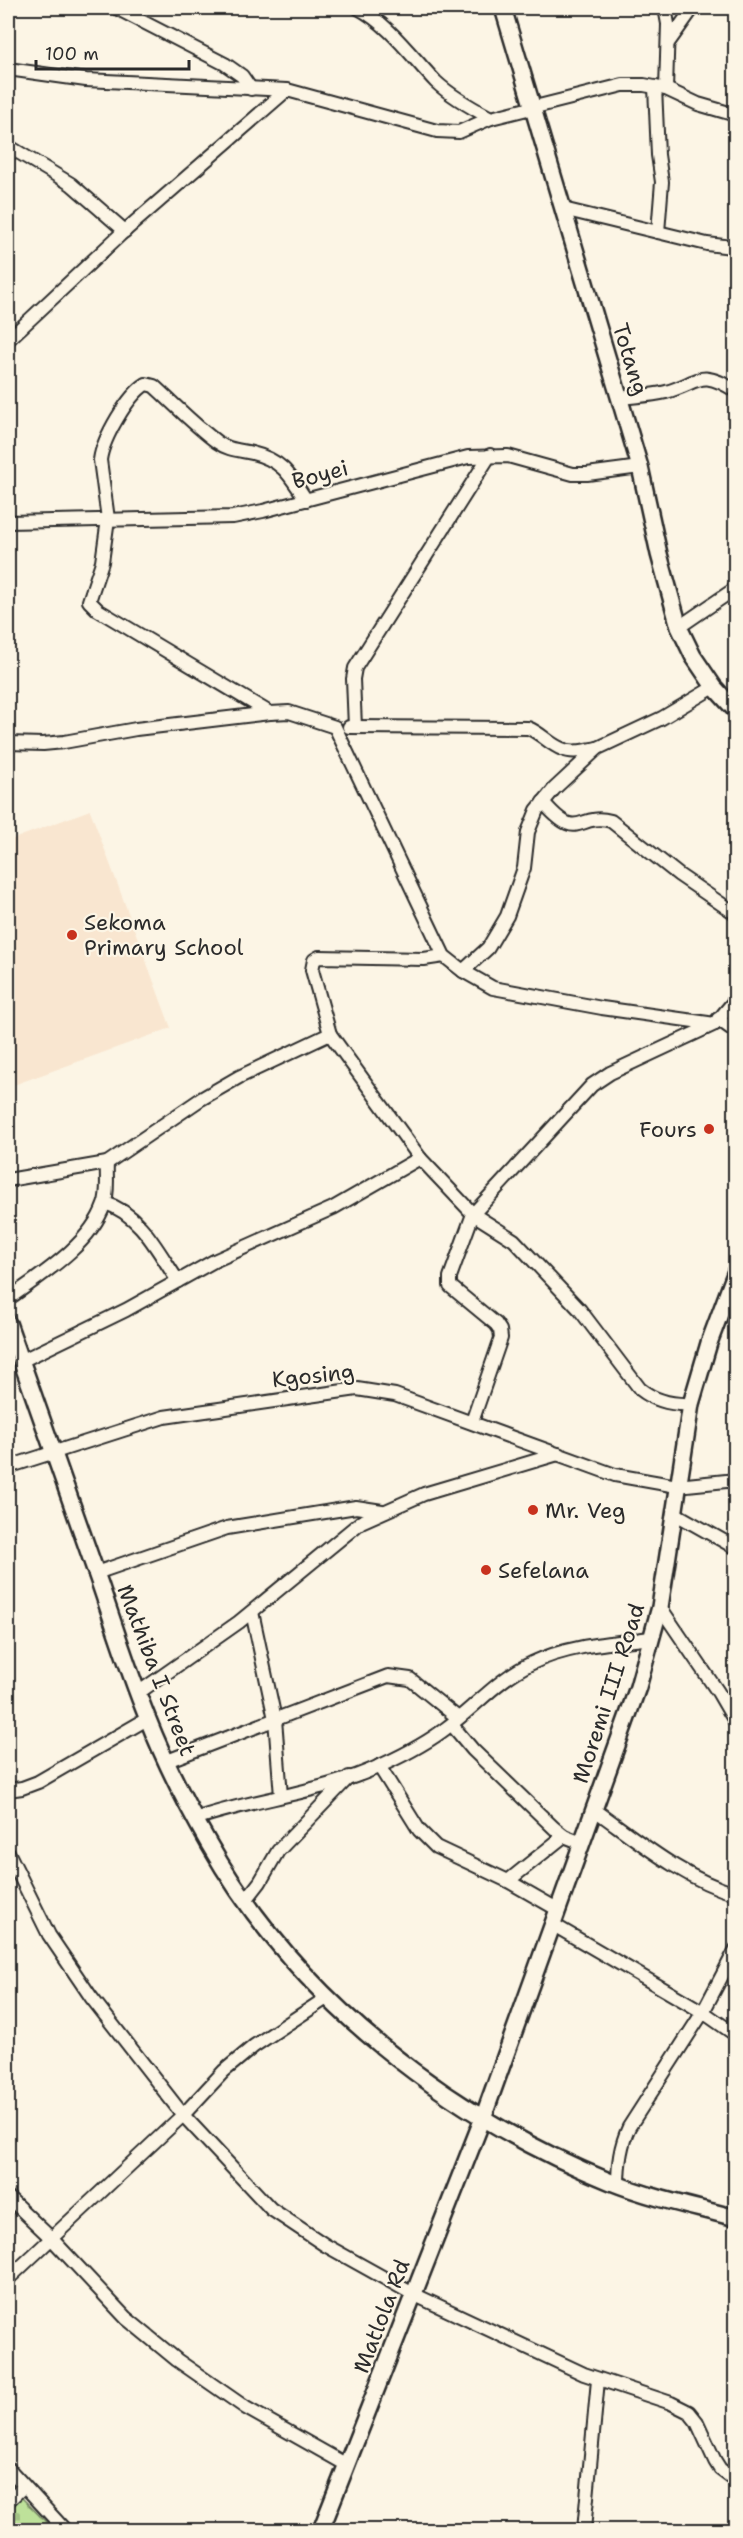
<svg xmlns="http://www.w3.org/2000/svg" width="743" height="2538" viewBox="0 0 743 2538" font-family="'Shantell Sans',sans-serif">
<defs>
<pattern id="cemetery-stones" width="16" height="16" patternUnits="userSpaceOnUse" patternTransform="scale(1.5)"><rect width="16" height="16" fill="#bee19a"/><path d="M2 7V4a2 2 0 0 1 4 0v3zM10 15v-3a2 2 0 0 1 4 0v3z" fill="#a3c185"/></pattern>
</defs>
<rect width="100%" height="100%" fill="#fcf5e5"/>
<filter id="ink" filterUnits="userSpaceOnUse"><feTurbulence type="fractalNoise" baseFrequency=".0167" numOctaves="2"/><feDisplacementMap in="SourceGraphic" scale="12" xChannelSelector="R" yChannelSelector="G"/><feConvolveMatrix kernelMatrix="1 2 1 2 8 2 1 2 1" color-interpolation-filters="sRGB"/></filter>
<g filter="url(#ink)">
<!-- built -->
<path fill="#f9e6d0" d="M90,810l81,218 -163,59v-246z"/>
<!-- cemetery -->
<path fill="url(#cemetery-stones)" stroke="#748662" stroke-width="1.5" d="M21,2497l33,33h-46v-20z"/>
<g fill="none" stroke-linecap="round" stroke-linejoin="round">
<defs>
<g id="minor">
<path d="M116,8l109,56 17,12 9,13"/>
<path d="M358,8c32,17 53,48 78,74 16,15 36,26 55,36"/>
<path d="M665,8l3,16 -2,65"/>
<path d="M668,43l25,-35"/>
<path d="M8,69l78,11 201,10 150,41 22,1 32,-14 132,-33h21l22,4 32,15 38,11"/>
<path d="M655,87l3,68 4,27 -4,50"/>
<path d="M8,146l63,38 54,47"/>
<path d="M563,209l144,35 25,3 4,-6"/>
<path d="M8,340l112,-105 167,-145"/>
<path d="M619,398c15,-2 32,-2 47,-6 35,-10 33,-24 70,-1"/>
<path d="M8,522l225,-5 30,-6 205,-54 40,-1 65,18h14l53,-7"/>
<path d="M679,627l57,-39"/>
<path d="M270,713l-172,-103 -9,-9 13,-39 6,-43 -8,-59c3,-22 28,-65 46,-76l8,2c21,19 41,40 63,56 11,8 22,8 35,11 30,7 38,22 54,47"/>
<path d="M349,727l179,1c13,5 21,16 34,21 11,5 24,1 35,-1"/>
<path d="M355,727l-2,-48 2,-11 135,-213"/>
<path d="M8,743l35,1 21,-2 72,-13 134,-16 19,-1 46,15 109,229 19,15 30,17 109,20 113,16"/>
<path d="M543,802c37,43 33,10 68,19l68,54 57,39"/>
<path d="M463,971l25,-23 19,-32 17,-48 4,-36 9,-22 17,-21 44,-41 64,-30 52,-31"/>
<path d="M718,1019l18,13"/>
<path d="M420,1158l53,56 41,26 66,70 60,79c15,12 32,16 51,15"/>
<path d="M8,1180l99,-17 94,-64 38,-22 91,-43 -18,-64 2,-10 5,-3 105,2 20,-3"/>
<path d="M105,1203c36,11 53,49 73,78"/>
<path d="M8,1299c33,-24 82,-54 96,-94 5,-12 2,-30 3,-42"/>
<path d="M21,1361l105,-51 88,-49 119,-53 87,-50 -90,-124"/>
<path d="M472,1422l29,-84 -1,-8 -4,-6 -46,-38v-9l23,-63 119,-129 18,-12 105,-49 21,-25"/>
<path d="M8,1467l156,-50 193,-28 38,6 220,80 62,11 59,-6"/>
<path d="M674,1513l62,35"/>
<path d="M96,1573l131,-45 129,-21 26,4"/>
<path d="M660,1607l58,85 18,31"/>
<path d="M252,1612l23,107 6,77"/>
<path d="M138,1693l101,-71 122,-100 63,-28 134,-40"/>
<path d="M452,1725l21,25 81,78 10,8 18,7"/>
<path d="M167,1761l221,-85 22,3 48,39"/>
<path d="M379,1766l40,64 17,17 72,34 49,28"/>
<path d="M8,1790l14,-2 16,-6 109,-63"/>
<path d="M595,1810c45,32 87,68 141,84"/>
<path d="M195,1819c61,-21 129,-26 187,-54 24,-11 47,-23 67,-39 28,-21 50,-48 83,-63 37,-18 80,-20 119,-25"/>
<path d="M8,1852l41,83 42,62 92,118 88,94 54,36 88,49 171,80 87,29 18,9 8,10 18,39 5,8 16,12"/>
<path d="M508,1881l56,-45"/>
<path d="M246,1900l14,-18 18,-31 71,-74"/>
<path d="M552,1924l151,88 33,23"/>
<path d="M618,2185c0,-21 2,-39 11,-58l74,-115 33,-63"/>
<path d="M8,2197l43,41 75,80 51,42 69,48 101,57"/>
<path d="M8,2279l175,-164 41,-44 30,-25 74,-49"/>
<path d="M8,2468l57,62"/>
<path d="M8,2501l15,-14"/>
<path d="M584,2530l14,-150"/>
</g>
<g id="tertiary">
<path d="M503,8l137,459 19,87 20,73 14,29 21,31 22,24"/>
<path d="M8,1323c30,87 61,174 92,261 15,44 29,89 47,133 17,43 39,87 62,127 88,155 239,272 402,338 40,16 83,25 125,36"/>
<path d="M321,2530l162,-412 155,-431 22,-80 31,-203 18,-61 27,-72"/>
</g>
</defs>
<!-- minor casing -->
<use href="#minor" stroke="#2b2b2b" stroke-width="16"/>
<!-- tertiary casing -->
<use href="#tertiary" stroke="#2b2b2b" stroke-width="20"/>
<!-- minor -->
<use href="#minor" stroke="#fcf5e5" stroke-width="12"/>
<!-- tertiary -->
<use href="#tertiary" stroke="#fcf5e5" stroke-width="15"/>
</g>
</g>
<!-- markers -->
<g fill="#c8321e" stroke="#fcf5e5" stroke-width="2">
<circle cx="72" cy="935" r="6"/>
<circle cx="709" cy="1129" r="6"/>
<circle cx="533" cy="1510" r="6"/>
<circle cx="486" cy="1570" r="6"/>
</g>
<g text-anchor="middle" stroke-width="4.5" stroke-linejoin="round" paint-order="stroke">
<!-- street labels -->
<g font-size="22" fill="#2b2b2b" stroke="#fcf5e5">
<text transform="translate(631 359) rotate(73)" y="8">Totang</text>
<text transform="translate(320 474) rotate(-15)" y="8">Boyei</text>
<text transform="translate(313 1375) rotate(-6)" y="8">Kgosing</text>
<text transform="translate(157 1670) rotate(69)" y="8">Mathiba I Street</text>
<text transform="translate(608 1693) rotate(-72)" y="8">Moremi III Road</text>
<text transform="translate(381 2316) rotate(-69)" y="8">Matlola Rd</text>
</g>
<!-- poi labels -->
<g font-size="22" fill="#2b2b2b" stroke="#fcf5e5" text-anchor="start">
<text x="84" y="930">Sekoma<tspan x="84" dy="25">Primary School</tspan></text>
<text x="697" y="1137" text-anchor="end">Fours</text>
<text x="545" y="1518">Mr. Veg</text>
<text x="498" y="1578">Sefelana</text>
</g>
</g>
<!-- margin -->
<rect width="743" height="2538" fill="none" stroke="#fcf5e5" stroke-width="30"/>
<rect x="15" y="15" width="713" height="2508" fill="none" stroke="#2b2b2b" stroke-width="2" filter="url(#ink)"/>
<!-- scale -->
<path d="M36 60v9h153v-9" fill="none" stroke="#2b2b2b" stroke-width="3"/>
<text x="45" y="60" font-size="18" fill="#2b2b2b" stroke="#fcf5e5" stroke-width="4.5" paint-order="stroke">100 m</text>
</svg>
